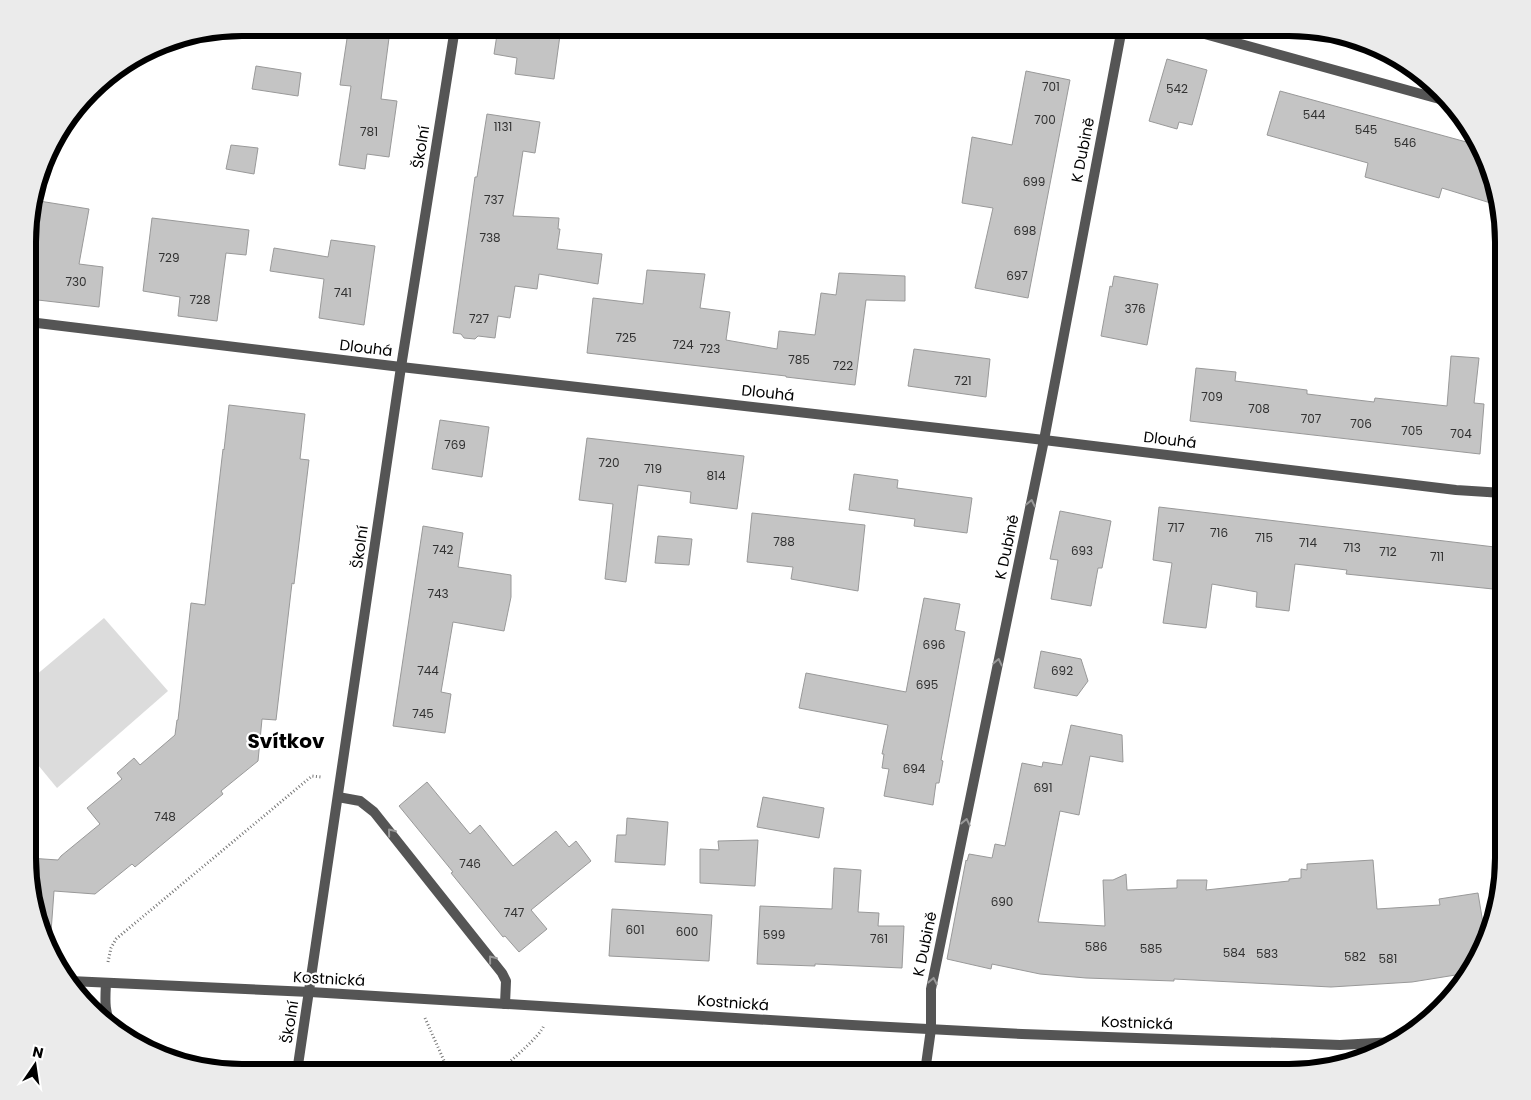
<svg xmlns="http://www.w3.org/2000/svg" width="1531" height="1100" viewBox="0 0 1531 1100" font-family="Poppins,sans-serif">
<rect width="100%" height="100%" fill="#fff"/>
<!-- green -->
<path fill="#dcdcdc" d="M104,618l64,73 -111,97 -28,-34v-73z"/>
<!-- building -->
<g fill="#c4c4c4" stroke="#999">
<path d="M498,28h63l-7,51 -39,-5 2,-16 -23,-4z"/>
<path d="M348,32l18,3v-1l23,4 -8,61 16,2 -8,56 -22,-3 -2,15 -26,-4 12,-79 -11,-1z"/>
<path d="M1167,59l40,11 -15,55 -13,-3 -2,7 -28,-8z"/>
<path d="M256,66l45,7 -3,23 -46,-7z"/>
<path d="M1026,71l44,9 -42,218 -53,-10 18,-80 -31,-5 10,-66 40,8z"/>
<path d="M1280,91l201,55 16,59 -55,-17 -3,10 -74,-21 3,-14 -101,-28z"/>
<path d="M487,114l53,8 -5,31 -12,-2 -10,65 46,2 -1,11h2l-3,20 45,5 -4,30 -59,-10 -2,15 -22,-3 -5,32 -12,-2 -3,22 -17,-2 -3,3 -11,-1 -3,-4 -8,-1 22,-156h2z"/>
<path d="M231,145l27,3 -4,26 -28,-5z"/>
<path d="M33,200l56,9 -10,55 24,3 -4,40 -70,-8v-85z"/>
<path d="M152,218l97,12 -3,25 -20,-2 -9,68 -39,-5 2,-19 -37,-6z"/>
<path d="M331,240l44,6 -11,79 -45,-7 5,-39 -54,-8 4,-23 54,9z"/>
<path d="M647,270l58,4 -5,34 30,4 -4,28 51,9 2,-18 36,4 6,-42 15,2 3,-22 66,3v25l-39,-1 -11,85 -69,-8v-1l-199,-23 6,-55 50,6z"/>
<path d="M1114,276l44,8 -11,61 -46,-9 9,-50 2,1z"/>
<path d="M914,349l76,10 -4,38 -78,-11z"/>
<path d="M1451,356l28,2 -5,45 10,1 -4,50 -290,-33 6,-53 40,4 -1,9 72,9v4l67,8 1,-4 72,8z"/>
<path d="M229,405l76,9 -5,45 9,1 -15,124 -2,-1 -16,137 -14,-1 -4,42 -37,30 2,3 -88,73 -3,-3 -37,30 -41,-3 -4,55 -21,-60v-28l29,2 3,-4 39,-32 -13,-16 35,-29 -5,-6 17,-15 6,7 35,-30 2,-15h1l13,-117 14,2 18,-156 1,1z"/>
<path d="M440,420l49,7 -7,50 -50,-8z"/>
<path d="M587,438l157,18 -7,53 -47,-6 1,-11 -53,-7 -12,97 -21,-3 8,-75 -34,-4z"/>
<path d="M854,474l44,6 -1,8 75,10 -5,35 -53,-7 1,-7 -66,-9z"/>
<path d="M1159,507l344,41v42l-157,-16 1,-4 -52,-6 -6,47 -33,-4 1,-15 -45,-8 -6,44 -43,-5 9,-60 -19,-3z"/>
<path d="M1060,511l51,10 -9,47h-4l-7,38 -40,-7 7,-39 -8,-1z"/>
<path d="M752,513l113,12 -7,66 -67,-12 2,-12 -46,-5z"/>
<path d="M423,526l40,7 -5,34 53,8v22l-7,34 -51,-9 -12,70 10,2 -6,39 -52,-7z"/>
<path d="M658,536l34,3 -3,26 -34,-2z"/>
<path d="M924,598l36,6 -5,26 10,2 -24,128 2,1 -4,22h-3l-3,22 -49,-9 5,-27 -7,-1 2,-14h-2l6,-29 -89,-17 7,-35 100,19z"/>
<path d="M1041,651l40,8 7,22 -11,15 -43,-8z"/>
<path d="M1071,725l51,10 1,27 -33,-6 -11,59 -19,-4 -22,111 67,4 -2,-46h10l13,-6 1,16 50,-2v-8h30l-1,10 83,-9v-2l12,-1v-9l6,1v-6l66,-4 4,49 63,-4 -1,-6 39,-6 8,49 -18,31 -56,9 -81,5 -157,-8v2l-88,-3 -46,-4 -48,-10 -1,5 -44,-10 19,-99 1,1 2,-7 23,4 3,-14 10,2 17,-83 20,4 1,-5 19,3z"/>
<path d="M427,782l43,52 10,-9 33,41 43,-35 13,16 7,-6 15,20 -60,49 16,19 -28,23 -14,-16 -2,1 -52,-64 2,-1 -54,-66z"/>
<path d="M763,797l61,11 -5,30 -62,-11z"/>
<path d="M627,818l41,4 -3,43 -50,-3 2,-27h9z"/>
<path d="M758,840l-3,46 -55,-3v-34l19,1 -1,-9z"/>
<path d="M834,868l27,2 -3,42 21,1 -1,13h26l-2,42 -87,-4v2l-58,-2 3,-58 72,3z"/>
<path d="M612,909l100,6 -3,46 -100,-5z"/>
</g>
<g fill="none" stroke-linecap="round" stroke-linejoin="round">
<!-- path -->
<g stroke="#777" stroke-width="3" stroke-dasharray="1 2.5" stroke-linecap="butt">
<path d="M108,962l3,-14 5,-9 196,-163 9,1"/>
<path d="M425,1018l24,54"/>
<path d="M498,1072c10,-9 43,-36 46,-47"/>
</g>
<!-- lane -->
<g stroke="#555" stroke-width="10">
<path d="M1183,28l260,72"/>
<path d="M338,797l22,4 14,11 128,161 4,8 -1,23"/>
<path d="M106,983c-1,18 -2,30 7,46"/>
</g>
<!-- street -->
<g stroke="#555" stroke-width="10">
<path d="M29,322l372,45 643,73 412,50 47,3"/>
<path d="M70,981l240,11 542,33 170,9 318,11 55,-3"/>
<path d="M297,1072l104,-705 54,-339"/>
<path d="M925,1072l6,-43v-40l113,-549 78,-412"/>
</g>
</g>
<!-- one-way arrows -->
<defs><path id="oneway-chevron" d="M-2-3.5L2.5 0L-2 3.5" fill="none" stroke-width="1.6" stroke-linecap="round" stroke-linejoin="round" transform="scale(1.25)"/></defs>
<g stroke="#999">
<use href="#oneway-chevron" transform="translate(1031 503) rotate(-78)"/>
<use href="#oneway-chevron" transform="translate(998 662) rotate(-78)"/>
<use href="#oneway-chevron" transform="translate(966 822) rotate(-78)"/>
<use href="#oneway-chevron" transform="translate(391 832) rotate(-129)"/>
<use href="#oneway-chevron" transform="translate(492 959) rotate(-129)"/>
<use href="#oneway-chevron" transform="translate(933 981) rotate(-79)"/>
</g>
<g text-anchor="middle" stroke-width="4.5" stroke-linejoin="round" paint-order="stroke">
<!-- number labels -->
<g font-size="12" fill="#313131">
<text x="1051" y="91">701</text>
<text x="1177" y="93">542</text>
<text x="1314" y="119">544</text>
<text x="1045" y="124">700</text>
<text x="503" y="131">1131</text>
<text x="1366" y="134">545</text>
<text x="369" y="136">781</text>
<text x="1405" y="147">546</text>
<text x="1034" y="186">699</text>
<text x="494" y="204">737</text>
<text x="1025" y="235">698</text>
<text x="490" y="242">738</text>
<text x="169" y="262">729</text>
<text x="1017" y="280">697</text>
<text x="76" y="286">730</text>
<text x="343" y="297">741</text>
<text x="200" y="304">728</text>
<text x="1135" y="313">376</text>
<text x="479" y="323">727</text>
<text x="626" y="342">725</text>
<text x="683" y="349">724</text>
<text x="710" y="353">723</text>
<text x="799" y="364">785</text>
<text x="843" y="370">722</text>
<text x="963" y="385">721</text>
<text x="1212" y="401">709</text>
<text x="1259" y="413">708</text>
<text x="1311" y="423">707</text>
<text x="1361" y="428">706</text>
<text x="1412" y="435">705</text>
<text x="1461" y="438">704</text>
<text x="455" y="449">769</text>
<text x="609" y="467">720</text>
<text x="653" y="473">719</text>
<text x="716" y="480">814</text>
<text x="1176" y="532">717</text>
<text x="1219" y="537">716</text>
<text x="1264" y="542">715</text>
<text x="784" y="546">788</text>
<text x="1308" y="547">714</text>
<text x="1352" y="552">713</text>
<text x="443" y="554">742</text>
<text x="1082" y="555">693</text>
<text x="1388" y="556">712</text>
<text x="1437" y="561">711</text>
<text x="438" y="598">743</text>
<text x="934" y="649">696</text>
<text x="428" y="675">744</text>
<text x="1062" y="675">692</text>
<text x="927" y="689">695</text>
<text x="423" y="718">745</text>
<text x="914" y="773">694</text>
<text x="1043" y="792">691</text>
<text x="165" y="821">748</text>
<text x="470" y="868">746</text>
<text x="1002" y="906">690</text>
<text x="514" y="917">747</text>
<text x="635" y="934">601</text>
<text x="687" y="936">600</text>
<text x="774" y="939">599</text>
<text x="879" y="943">761</text>
<text x="1096" y="951">586</text>
<text x="1151" y="953">585</text>
<text x="1234" y="957">584</text>
<text x="1267" y="958">583</text>
<text x="1355" y="961">582</text>
<text x="1388" y="963">581</text>
</g>
<!-- street labels -->
<g font-size="15" fill="#000" stroke="#fff">
<text transform="translate(421 147) rotate(-81)" y="5">Školní</text>
<text transform="translate(1083 150) rotate(-79)" y="5">K Dubině</text>
<text transform="translate(366 348) rotate(7)" y="5">Dlouhá</text>
<text transform="translate(768 393) rotate(6)" y="5">Dlouhá</text>
<text transform="translate(1170 440) rotate(7)" y="5">Dlouhá</text>
<text transform="translate(360 547) rotate(-82)" y="5">Školní</text>
<text transform="translate(1007 547) rotate(-78)" y="5">K Dubině</text>
<text transform="translate(925 944) rotate(-78)" y="5">K Dubině</text>
<text transform="translate(329 979) rotate(3)" y="5">Kostnická</text>
<text transform="translate(733 1003) rotate(4)" y="5">Kostnická</text>
<text transform="translate(290 1022) rotate(-81)" y="5">Školní</text>
<text transform="translate(1137 1023) rotate(2)" y="5">Kostnická</text>
</g>
<!-- district labels -->
<g font-size="20" font-weight="bold" fill="#000" stroke="#fff">
<text x="286" y="748">Svítkov</text>
</g>
</g>
<!-- crop -->
<path d="M0 0H1531V1100H0ZM242 36H1289A206 206 0 0 1 1495 242V858A206 206 0 0 1 1289 1064H242A206 206 0 0 1 36 858V242A206 206 0 0 1 242 36Z" fill="#ebebeb" fill-rule="evenodd"/>
<path fill="none" stroke="#000" stroke-width="6" d="M242 36H1289A206 206 0 0 1 1495 242V858A206 206 0 0 1 1289 1064H242A206 206 0 0 1 36 858V242A206 206 0 0 1 242 36Z"/>
<!-- north arrow -->
<g transform="translate(35 1065) rotate(13)" stroke="#ffffff" stroke-width="4" paint-order="stroke">
<path d="M0-4L9 19L0 12L-9 19Z" fill="#000000"/>
<text y="-8" font-size="14" font-weight="bold" text-anchor="middle" fill="#000000">N</text>
</g>
</svg>
